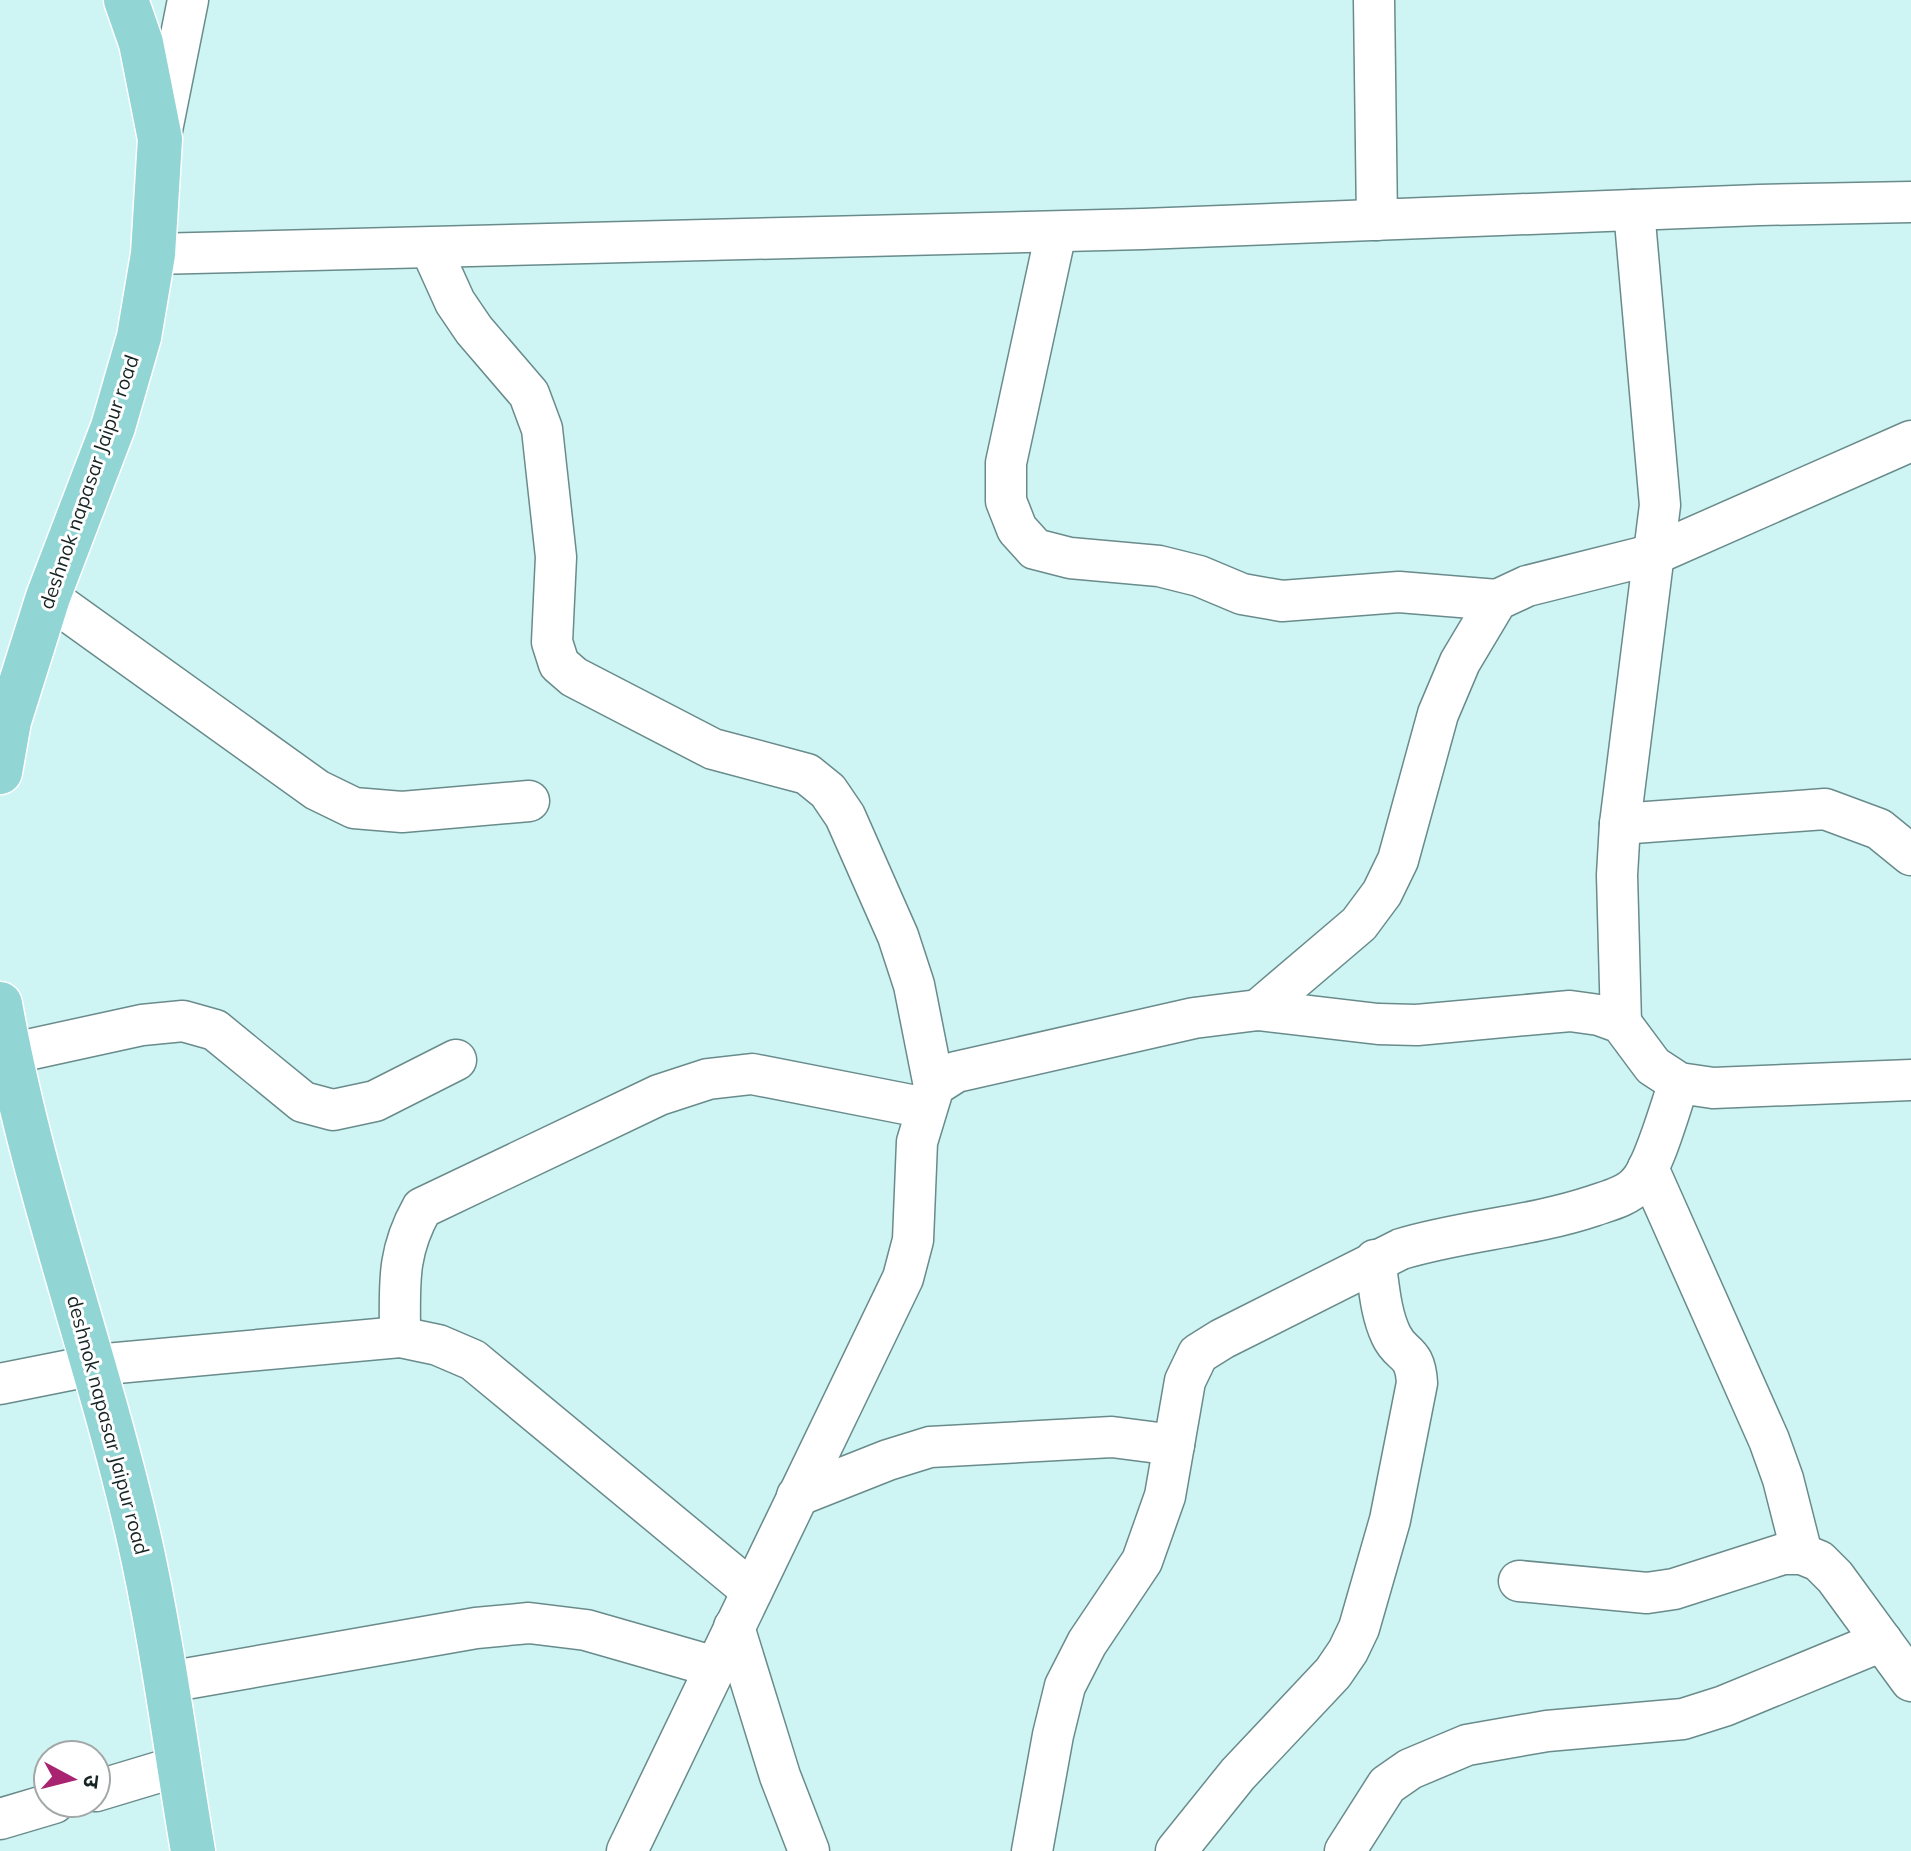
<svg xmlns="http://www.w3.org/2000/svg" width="1911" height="1851" viewBox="0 0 1911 1851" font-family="Mulish,'Noto Sans Devanagari',sans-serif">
<rect width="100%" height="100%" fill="#cef4f3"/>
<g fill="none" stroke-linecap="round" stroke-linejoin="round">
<defs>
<g id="minor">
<path d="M1374,0l3,220"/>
<path d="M161,135l27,-135"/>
<path d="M1056,232l-50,231v38l11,28 18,20 35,9 89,8 40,10 43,18 40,7 117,-9 98,8"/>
<path d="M431,249l24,53 19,28 55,64 13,35 14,128 -4,85 7,22 15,13 139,72 94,25 21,17 17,25 53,120 16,49 20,101"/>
<path d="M153,254l990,-25 616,-24 152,-3"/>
<path d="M48,597l269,193 37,18 48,4 127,-11"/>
<path d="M1620,824l205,-15 54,20 32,26"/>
<path d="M1258,1010l101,-86 23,-31 16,-33 40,-146 22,-52 37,-62 30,-14 128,-32 256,-113"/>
<path d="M1621,1023l-4,-148 3,-51 40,-319 -26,-295"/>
<path d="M0,1056l142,-31 41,-4 32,9 88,72 30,8 42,-9 81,-41"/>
<path d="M1648,1168l121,272 14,39 19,75"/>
<path d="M400,1337c0,-51 -4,-83 22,-129l237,-113 49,-16 44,-5 174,34"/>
<path d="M0,1384l95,-19 305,-28 38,8 35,15 279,231"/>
<path d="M797,1496l91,-36 42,-13 182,-10 62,8"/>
<path d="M1519,1581l128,12 27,-4 109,-35h19l17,7 16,16 76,104"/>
<path d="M734,1627l46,149 29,75"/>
<path d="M168,1682l308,-54 53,-5 57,7 129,37"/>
<path d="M96,1791l83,-25"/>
<path d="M0,1819l54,-16"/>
<path d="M627,1851l276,-573 10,-38 4,-98 17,-56 22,-14 238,-54 64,-8 120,14 39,1 153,-14 29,4 22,8 32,43 26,17 34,5 198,-8"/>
<path d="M1032,1851l21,-116 12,-49 22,-43 55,-82 23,-65 20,-115 13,-27 24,-15 179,-90c63,-19 129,-22 192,-43 14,-5 33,-9 44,-21 17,-16 33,-78 42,-102"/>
<path d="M1176,1851l62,-77 95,-101 15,-22 11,-23 31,-108 27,-137c-2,-34 -16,-26 -26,-48 -11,-23 -12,-51 -16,-75"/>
<path d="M1345,1851l42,-66 23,-16 57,-24 80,-14 136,-12 41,-13 158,-65"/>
</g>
<g id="primary">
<path d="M0,772l9,-51 39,-124 65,-170 26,-90 14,-83 7,-115 -19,-96 -15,-43"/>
<path d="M0,1004c32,180 97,352 138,530 24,105 37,211 55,317"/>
</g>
</defs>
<!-- minor casing -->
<use href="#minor" stroke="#698b8b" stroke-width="43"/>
<!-- primary casing -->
<use href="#primary" stroke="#fff" stroke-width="47"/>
<!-- minor -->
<use href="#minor" stroke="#fff" stroke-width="40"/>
<!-- primary -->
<use href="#primary" stroke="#91d5d5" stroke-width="44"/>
</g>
<g text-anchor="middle" stroke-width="6" stroke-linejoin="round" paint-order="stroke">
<!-- street labels -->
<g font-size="20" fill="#162424" stroke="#fff">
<text transform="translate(89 482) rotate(-71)" y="7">deshnok napasar Jaipur road</text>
<text transform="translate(108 1425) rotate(75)" y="7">deshnok napasar Jaipur road</text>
</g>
</g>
<!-- north arrow -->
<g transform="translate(72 1779) rotate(97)"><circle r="38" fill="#ffffff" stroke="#a2a7a7" stroke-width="2"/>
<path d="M0-6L14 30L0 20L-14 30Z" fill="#a82470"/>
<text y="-12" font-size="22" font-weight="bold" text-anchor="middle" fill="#162424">उ</text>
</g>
</svg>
